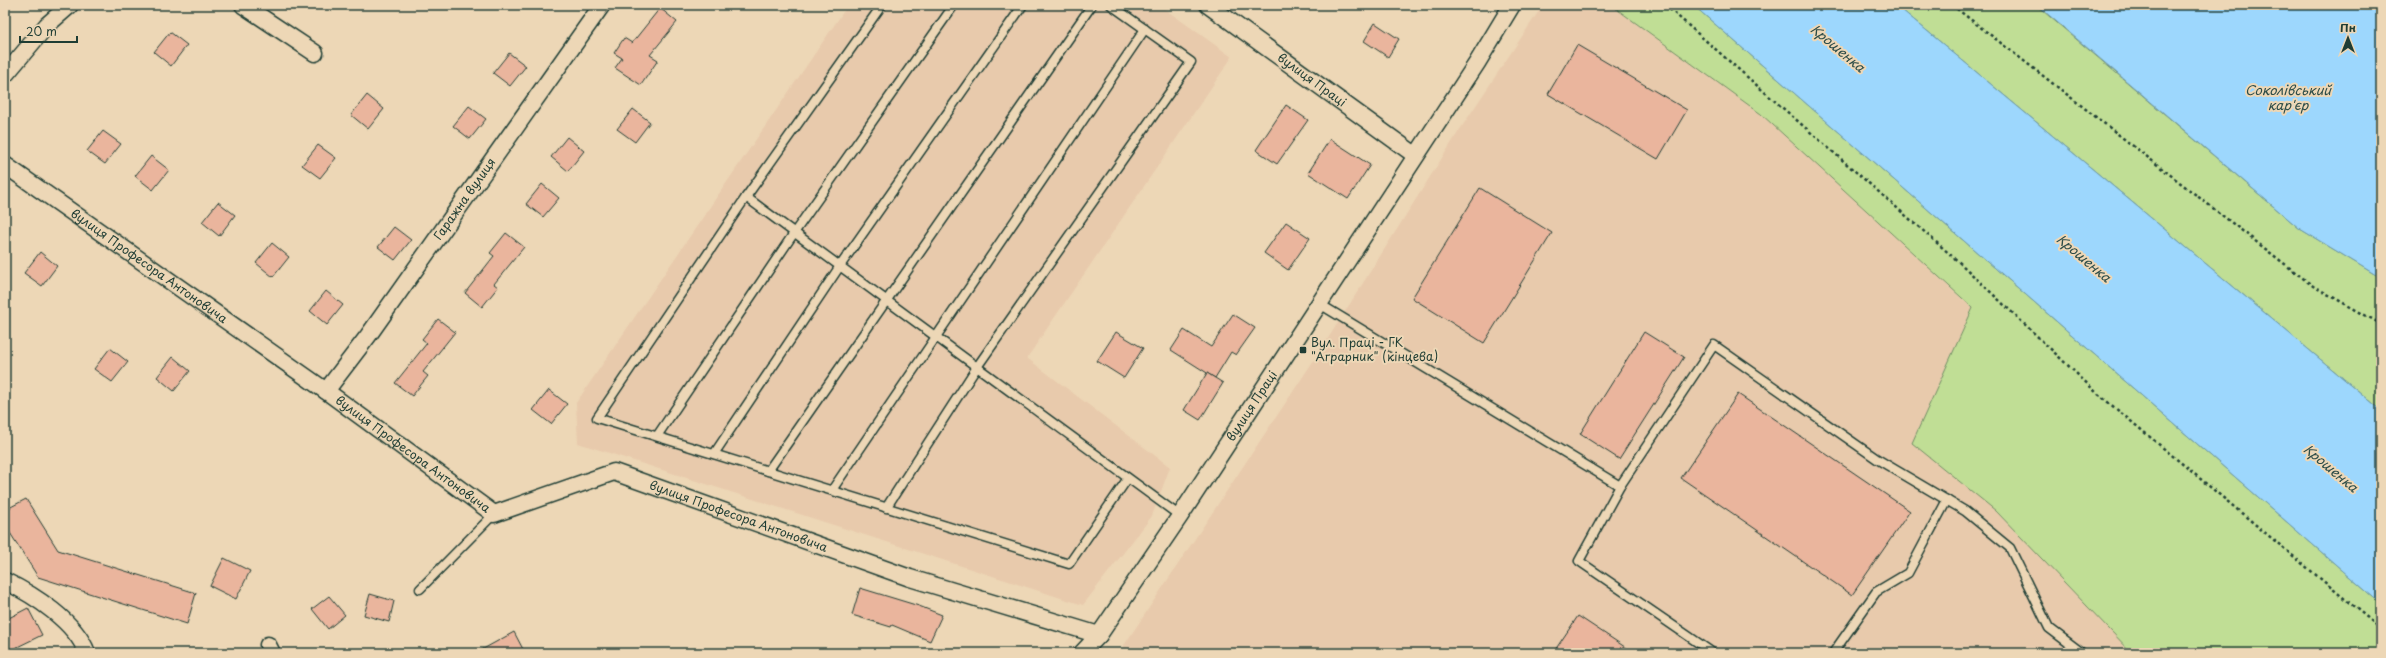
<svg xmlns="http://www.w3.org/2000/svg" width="2386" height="658" viewBox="0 0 2386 658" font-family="'Playpen Sans',sans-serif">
<rect width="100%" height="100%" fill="#edd7b6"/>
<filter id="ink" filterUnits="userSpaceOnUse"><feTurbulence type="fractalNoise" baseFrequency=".025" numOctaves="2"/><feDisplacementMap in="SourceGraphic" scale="8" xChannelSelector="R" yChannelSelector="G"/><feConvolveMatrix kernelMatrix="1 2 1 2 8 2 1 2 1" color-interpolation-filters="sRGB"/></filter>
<g filter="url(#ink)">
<!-- built -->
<g fill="#e8caac">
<path d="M848,5h311l73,52 -205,301 143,109 -18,49 -69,89 -505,-162 -2,-40z"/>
<path d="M1543,5h68l150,109 212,195 23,202 136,142h-1013l203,-305 137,-217z"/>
</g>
<!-- green -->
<g fill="#c0de95" stroke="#708e64">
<path d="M1611,5h82l688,599v49h-249l-136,-142 -84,-68 61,-135 -212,-194z"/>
<path d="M1896,5h140l264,224 81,49v132z"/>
</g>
<!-- water -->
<g fill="#9dd7fd" stroke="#6b99ad">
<path d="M1693,5h203l485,405v194z"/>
<path d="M2037,5h344v273l-81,-49z"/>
</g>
<!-- building -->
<g fill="#eab59d" stroke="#1f3d34">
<path d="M660,8l17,14 -27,33 8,5 -17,25 -26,-17 7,-10 -8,-5 10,-15 8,5z"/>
<path d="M1375,23l24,16 -11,18 -24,-16z"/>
<path d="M170,32l17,13 -16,21 -17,-14z"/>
<path d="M1577,45l110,65 -29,49 -110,-65z"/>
<path d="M509,53l17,13 -16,20 -17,-13z"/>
<path d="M367,95l17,14 -16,20 -17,-14z"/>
<path d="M1286,105l22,15 -31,44 -21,-14z"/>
<path d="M469,106l17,13 -16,20 -17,-13z"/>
<path d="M633,109l17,13 -15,20 -18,-13z"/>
<path d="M103,131l18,13 -16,20 -18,-13z"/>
<path d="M567,137l17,14 -16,20 -17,-14z"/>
<path d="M1330,139l40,26 -22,34 -40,-26z"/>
<path d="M318,145l18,13 -16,20 -18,-13z"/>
<path d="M151,156l18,14 -16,20 -18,-14z"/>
<path d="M542,184l17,14 -16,19 -17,-13z"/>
<path d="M1480,188l72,45 -68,110 -72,-45z"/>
<path d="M218,202l17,13 -16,21 -17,-14z"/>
<path d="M1286,222l24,16 -22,32 -24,-17z"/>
<path d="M394,227l17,13 -16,20 -17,-13z"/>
<path d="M506,233l18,14 -30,37 4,3 -16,20 -17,-14 29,-37 -4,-3z"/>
<path d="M272,243l17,14 -16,20 -17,-14z"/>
<path d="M40,252l17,14 -15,20 -18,-13z"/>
<path d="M326,291l17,14 -16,20 -17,-14z"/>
<path d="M1233,314l22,14 -19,27 -5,-3 -16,26 -44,-28 13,-20 27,17z"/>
<path d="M438,319l17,13 -32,40 5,4 -16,20 -17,-13 32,-40 -5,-4z"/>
<path d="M1116,332l27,16 -19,30 -27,-17z"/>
<path d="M1644,332l40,25 -65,102 -39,-25z"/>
<path d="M110,348l18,14 -16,20 -18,-13z"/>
<path d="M173,357l17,14 -16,20 -17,-14z"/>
<path d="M1207,373l16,10 -23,37 -16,-10z"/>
<path d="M549,390l18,14 -16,20 -18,-14z"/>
<path d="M1738,394l172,117 -58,84 -171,-117z"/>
<path d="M26,499l32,51 138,43 -9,31 -149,-47 -33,-52v-15z"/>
<path d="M224,558l26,13 -14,28 -26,-13z"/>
<path d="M860,588l59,18 23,9 -12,26 -38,-16 -1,2 -39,-12z"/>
<path d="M370,594l24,7 -5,21 -25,-7z"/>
<path d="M329,596l16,19 -17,14 -16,-20z"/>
<path d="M28,608l14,27 -37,18v-33z"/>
<path d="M1578,616l56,37h-81z"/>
<path d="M514,632l11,21h-49z"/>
</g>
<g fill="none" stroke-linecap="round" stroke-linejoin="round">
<defs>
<g id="lane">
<path d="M746,197l136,-192"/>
<path d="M1318,303l302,183 94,-141 163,114 88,52 45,37 39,80 33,25"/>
<path d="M657,436l137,-203 160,-228"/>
<path d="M714,454l126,-188 183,-261"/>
<path d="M768,471l324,-466"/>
<path d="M1128,478l-59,86 -472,-146 149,-221c144,106 289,213 434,319"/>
<path d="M1620,486l-41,75 134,92"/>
<path d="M832,490l313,-461"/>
<path d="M886,508l91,-141 214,-305 -80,-57"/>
<path d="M420,589l74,-75"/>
<path d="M1833,653l43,-61 32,-19 39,-73"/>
</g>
<g id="street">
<path d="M243,5l72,48"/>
<path id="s1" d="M1208,5l207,150"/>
<path d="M5,75l42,-50 23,-20"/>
<path id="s2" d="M5,165l321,226 168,123 120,-42 296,106 189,57"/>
<path id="s3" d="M326,391l42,-55 234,-331"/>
<path d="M5,581c29,14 71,41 82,72"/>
<path d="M268,645l4,8"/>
<path id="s4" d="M1082,653l17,-18 81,-119 297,-453 35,-58"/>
</g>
</defs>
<!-- lane casing -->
<use href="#lane" stroke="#1f3d34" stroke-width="11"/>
<!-- street casing -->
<use href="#street" stroke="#1f3d34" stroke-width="19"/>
<!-- path -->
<g stroke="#1f3d34" stroke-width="2.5" stroke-dasharray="3 3" stroke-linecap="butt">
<path d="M1665,5l295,258 137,130 284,236"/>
<path d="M1952,5l361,281 68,38"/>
</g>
<!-- lane -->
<use href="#lane" stroke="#edd7b6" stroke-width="8"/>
<!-- street -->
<use href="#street" stroke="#edd7b6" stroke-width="16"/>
</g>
</g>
<!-- markers -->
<rect fill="#1f3d34" stroke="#edd7b6" stroke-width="1.5" x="1299" y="346" width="8" height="8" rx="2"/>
<g text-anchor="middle" stroke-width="4" stroke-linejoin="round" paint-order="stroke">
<!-- street labels -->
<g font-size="12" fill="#1f3d34" stroke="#edd7b6">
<text dy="4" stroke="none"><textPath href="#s1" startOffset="128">вулиця Праці</textPath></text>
<text dy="4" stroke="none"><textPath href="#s3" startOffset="237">Гаражна вулиця</textPath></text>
<text dy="4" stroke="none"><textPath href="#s2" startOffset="176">вулиця Професора Антоновича</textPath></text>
<text dy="4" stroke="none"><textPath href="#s4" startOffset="300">вулиця Праці</textPath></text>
<text dy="4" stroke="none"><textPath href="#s2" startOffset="500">вулиця Професора Антоновича</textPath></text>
<text dy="4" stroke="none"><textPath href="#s2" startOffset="860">вулиця Професора Антоновича</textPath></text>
</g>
<!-- poi labels -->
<g font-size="12" fill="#1f3d34" stroke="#edd7b6" text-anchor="start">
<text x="1311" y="347">Вул. Праці - ГК<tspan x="1311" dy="14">"Аграрник" (кінцева)</tspan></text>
</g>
<!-- water labels -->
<g font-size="13" font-style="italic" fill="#2c4c48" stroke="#edd7b6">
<text transform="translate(1838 48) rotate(40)" y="5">Крошенка</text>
<text x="2288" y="95">Соколівський<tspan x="2288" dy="15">кар'єр</tspan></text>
<text transform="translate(2084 258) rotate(40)" y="5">Крошенка</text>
<text transform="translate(2331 468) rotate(40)" y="5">Крошенка</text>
</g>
</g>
<!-- margin -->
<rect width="2386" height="658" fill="none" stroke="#edd7b6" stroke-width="20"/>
<rect x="10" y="10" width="2366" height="638" fill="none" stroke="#1f3d34" stroke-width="1.5" filter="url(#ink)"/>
<!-- north arrow -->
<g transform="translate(2348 38)" stroke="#edd7b6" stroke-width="3" paint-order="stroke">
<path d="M0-3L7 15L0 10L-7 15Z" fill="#1f3d34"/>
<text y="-6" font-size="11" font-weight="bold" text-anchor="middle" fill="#1f3d34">Пн</text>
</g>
<!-- scale -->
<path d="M20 36v6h57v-6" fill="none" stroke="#1f3d34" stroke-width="2"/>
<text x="26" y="36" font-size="12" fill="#1f3d34" stroke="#edd7b6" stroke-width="3" paint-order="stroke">20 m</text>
</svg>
